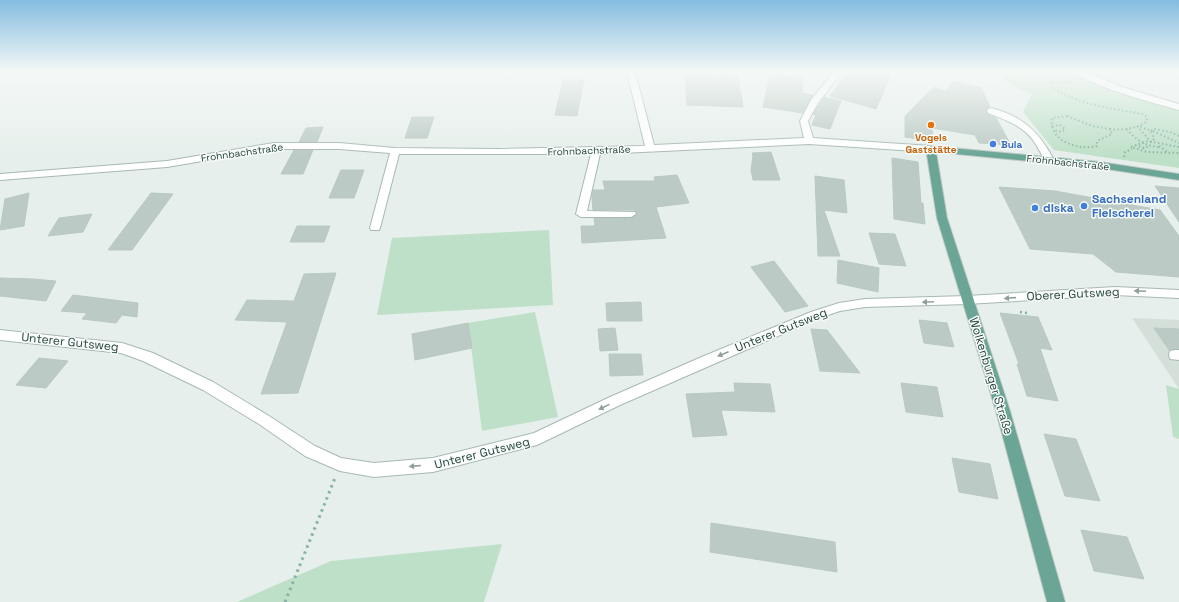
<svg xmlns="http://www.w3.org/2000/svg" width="1179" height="602" viewBox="0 0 1179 602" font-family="'Space Grotesk',sans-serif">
<rect width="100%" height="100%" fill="#e6efeb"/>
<!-- built -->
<path fill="#d4dfda" d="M1132,318l47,2v69z"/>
<!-- green -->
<g fill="#bfe0c8">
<path d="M997,72h83l5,4 94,31v61l-125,-18 -31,-38 9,-18 -18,-8z"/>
<path d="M549,230l4,75 -176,10 15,-77z"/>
<path d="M535,312l23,105 -76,14 -14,-108z"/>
<path d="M1166,385l13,4v50l-6,-2z"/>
<path d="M502,544l-18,58h-247l94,-41z"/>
</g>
<!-- building -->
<g fill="#bbcac4" stroke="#b8c9c2">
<path d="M848,72h44l-16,37 -46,-13z"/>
<path d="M685,74l53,2 5,31 -56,-2z"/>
<path d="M770,74l33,4 -1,15 11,2 -10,18 -40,-6z"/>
<path d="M563,80h21l-7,36 -22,-1z"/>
<path d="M953,81l28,7 9,19 -3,1v6l9,4 15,27 -32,-2 -4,-8 -43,-7 1,13 -28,-4v-21l29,-29 12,4z"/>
<path d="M824,97l17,4 -11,28 -18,-4 4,-10 -3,-1z"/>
<path d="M412,117h22l-7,21h-22z"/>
<path d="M323,127l-6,15h-18l7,-14z"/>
<path d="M294,150h19l-10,24h-22z"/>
<path d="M771,152l9,28h-27l-2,-10 2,-14 -1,-3z"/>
<path d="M892,158l26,4 3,41h2l2,21 -31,-5z"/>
<path d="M341,170h23l-10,28h-25z"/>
<path d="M677,175l12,28 -33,4 10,31 -84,5 -1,-17h14l-1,-8h37l6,-4 -2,-4h-42l-1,-12 1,-8h12l-2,-9h52l-1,-4z"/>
<path d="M815,176l29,4 3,33 -23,-3 16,46h-22z"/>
<path d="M1155,186l24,2v34z"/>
<path d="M999,187l56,4 105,19 19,26v41l-63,-5 -23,-18 -63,-5z"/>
<path d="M29,193l-5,33 -24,4 5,-31z"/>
<path d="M151,193l22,1 -41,56h-24z"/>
<path d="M92,214l-9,18 -35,4 11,-18z"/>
<path d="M297,226h33l-6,16h-34z"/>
<path d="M869,233l26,1 11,32 -27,-2z"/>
<path d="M838,260l41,8 -1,24 -41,-9z"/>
<path d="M774,261l34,45 -23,6 -34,-45z"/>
<path d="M336,273l-38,120 -37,1 26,-72 -52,-2 12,-20 47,1 10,-27z"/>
<path d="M0,278l33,1 23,2 -10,20 -46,-5z"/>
<path d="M73,295l65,8 -1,14 -15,-2 -6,8 -34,-4 5,-6 -26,-2z"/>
<path d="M641,302l1,19h-35l-1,-18z"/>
<path d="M1000,313l38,4 14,33 -12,-2 18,53 -31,-5 -10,-32h2z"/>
<path d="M919,320l28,3 7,24 -30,-4z"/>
<path d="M468,323l4,25 -57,12 -3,-26z"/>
<path d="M615,328l3,22 -18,1 -2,-22z"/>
<path d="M1154,328l25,1v19l-10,2z"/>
<path d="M811,329l16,1 33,43 -40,-2z"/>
<path d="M609,354h32l2,21 -33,1z"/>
<path d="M39,358l29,3 -22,27 -30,-3z"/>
<path d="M734,383l36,1 5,28 -54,-2 6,25 -34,2 -7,-43 49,-2z"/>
<path d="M901,383l36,4 6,30 -37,-5z"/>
<path d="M1044,434l32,5 24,62 -35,-5z"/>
<path d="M952,458l38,6 8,35 -39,-7z"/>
<path d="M711,523l124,19 2,30 -127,-20z"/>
<path d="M1081,530l46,7 17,42 -50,-8z"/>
</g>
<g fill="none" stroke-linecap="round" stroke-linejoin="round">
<defs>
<g id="minor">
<path d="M627,72h8l19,73 150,-7 -4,-17 11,-21 23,-28h8l-24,31 -10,18 5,17 118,8 5,3 -5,3 -122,-8 -209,10 -13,57 48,1 1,2 -5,3h-50l-5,-3 15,-60h-192l-19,74 -1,2h-8l-1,-2 20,-75 -51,-4h-65l-107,18 -167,13v-6l167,-13 107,-18h65l56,5 103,1 147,-3z"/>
<path d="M1076,72h9l37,15 57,17v6c-21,-6 -91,-24 -103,-38z"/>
<path d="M991,108c32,8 48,24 63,52l-2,2h-6c-4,-6 -7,-13 -11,-19 -11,-17 -29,-23 -47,-30l-1,-2 1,-2z"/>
<path d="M1115,287l64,3v8l-64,-3 -148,9 -102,3 -25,4 -21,7 -199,87 -83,40 -104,27 -59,5 -34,-6 -35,-15 -46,-32 -56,-34 -60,-29 -22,-8 -121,-13v-10l122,13 31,10 60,29 56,34 46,30 26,12 33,5 59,-5 101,-25 76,-36 94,-41 107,-44 28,-9 26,-4 102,-3z"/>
<path d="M1175,350h4v10l-9,-1 -1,-4 1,-4z"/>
</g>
<path id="major" d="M931,146l169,16 79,12v6l-79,-12 -164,-16 11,66 63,193 55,191h-18l-51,-191 -59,-193 -11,-69z"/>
</defs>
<!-- minor casing -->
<use href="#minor" stroke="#a8b8b2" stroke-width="2"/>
<!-- major casing -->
<use href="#major" stroke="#c2cac8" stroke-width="2"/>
<!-- path-far2 -->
<g stroke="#86b3a5" stroke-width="2" stroke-dasharray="1.5 2.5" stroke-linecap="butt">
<path d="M1071,82l-21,1v2c26,20 60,23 92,29l5,3v4c-7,7 -27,10 -37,8"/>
<path d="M1067,116l25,10 18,3 2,5 -15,7v5c-18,5 -49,-5 -45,-28z"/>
<path d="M1052,126l8,-1 5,4 -3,3 -9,-2"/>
<path d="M1137,126l14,16 3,-3 -3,-8 -12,-5"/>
<path d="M1127,129c7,10 19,17 31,18l1,-3"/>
<path d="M1151,131l3,-2 16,3 9,4"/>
<path d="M1153,131l26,12"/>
<path d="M1135,145l9,3 5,-2"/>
<path d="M1159,146l10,7"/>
<path d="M1179,147l-31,-6 -17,6 16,5 32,1"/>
<path d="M1124,157l1,-5 7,-3"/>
</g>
<!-- path-far1 -->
<path stroke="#86b3a5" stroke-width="2.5" stroke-dasharray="2 3" stroke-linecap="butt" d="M1020,312l7,1 1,3"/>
<!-- path -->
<path stroke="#86b3a5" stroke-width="3" stroke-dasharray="2.5 4" stroke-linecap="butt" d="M285,602l50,-124"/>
<!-- minor -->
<use href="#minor" fill="#fff" fill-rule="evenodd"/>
<!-- major -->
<use href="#major" fill="#6aa596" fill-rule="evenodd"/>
</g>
<!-- one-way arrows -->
<defs><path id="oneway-solid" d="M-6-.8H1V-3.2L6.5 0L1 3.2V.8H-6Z"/></defs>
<g fill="#92a09c">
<use href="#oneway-solid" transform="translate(1140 291) rotate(-178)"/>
<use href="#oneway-solid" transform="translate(1010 298) rotate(176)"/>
<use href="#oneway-solid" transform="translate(928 302) rotate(178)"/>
<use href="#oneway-solid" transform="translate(723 354) rotate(157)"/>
<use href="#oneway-solid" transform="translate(604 407) rotate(154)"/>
<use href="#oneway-solid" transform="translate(415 466) rotate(175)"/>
</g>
<!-- sky -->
<linearGradient id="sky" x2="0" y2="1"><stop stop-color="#84bce0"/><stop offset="0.46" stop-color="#f4f8f6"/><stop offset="1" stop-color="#f4f8f6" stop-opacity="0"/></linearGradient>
<rect width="1179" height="156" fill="url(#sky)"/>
<!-- markers -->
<circle fill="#e8710a" stroke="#f7fbf9" stroke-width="1.5" cx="931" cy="125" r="4"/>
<g fill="#3f7fe0" stroke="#f7fbf9" stroke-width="1.5">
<circle cx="993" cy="144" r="4"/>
<circle cx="1084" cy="206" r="4"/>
<circle cx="1035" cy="208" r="4"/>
</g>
<g text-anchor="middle" stroke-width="3" stroke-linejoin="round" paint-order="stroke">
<!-- far-food labels -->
<g font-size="10" font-weight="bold" fill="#c56008" stroke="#f7fbf9">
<text x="931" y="141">Vogels<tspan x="931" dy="12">Gaststätte</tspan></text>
</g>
<!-- far-shop labels -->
<g font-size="10" font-weight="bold" fill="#366cbe" stroke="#f7fbf9" text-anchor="start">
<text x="1001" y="148">Bula</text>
</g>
<!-- far-street labels -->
<g font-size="10" fill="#24423a" stroke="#f7fbf9">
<text transform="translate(589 150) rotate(-2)" y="4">Frohnbachstraße</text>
<text transform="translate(242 152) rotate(-8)" y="4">Frohnbachstraße</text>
<text transform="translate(1068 162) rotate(6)" y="4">Frohnbachstraße</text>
</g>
<!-- shop labels -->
<g font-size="12" font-weight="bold" fill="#366cbe" stroke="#f7fbf9" text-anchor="start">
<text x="1092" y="203">Sachsenland<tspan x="1092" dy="14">Fleischerei</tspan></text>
<text x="1043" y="212">diska</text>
</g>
<!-- street labels -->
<g font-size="12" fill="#24423a" stroke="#f7fbf9">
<text transform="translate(1073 294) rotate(-3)" y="4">Oberer Gutsweg</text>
<text transform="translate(781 330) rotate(-22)" y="4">Unterer Gutsweg</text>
<text transform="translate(70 342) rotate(6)" y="4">Unterer Gutsweg</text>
<text transform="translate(991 376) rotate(73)" y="4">Wolkenburger Straße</text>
<text transform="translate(482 453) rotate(-14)" y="4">Unterer Gutsweg</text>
</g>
</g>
</svg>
